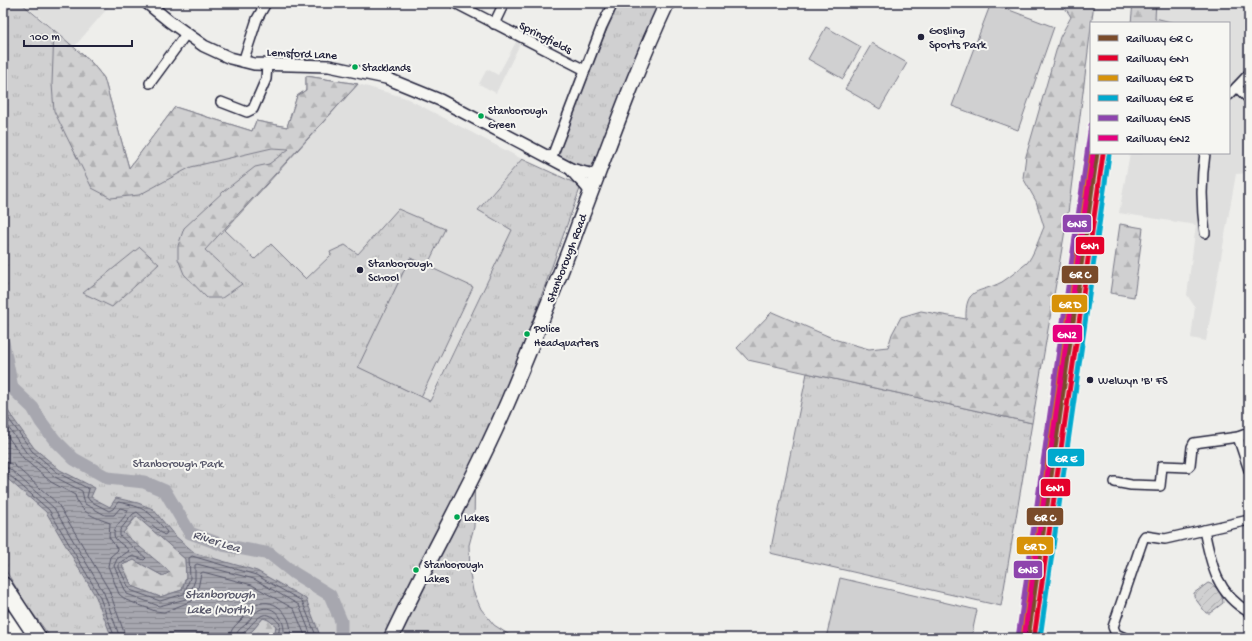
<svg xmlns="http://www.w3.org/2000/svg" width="1252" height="641" viewBox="0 0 1252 641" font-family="'Gochi Hand',sans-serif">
<defs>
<pattern id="grass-tufts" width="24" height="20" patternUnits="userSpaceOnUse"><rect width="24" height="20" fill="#d0d0d1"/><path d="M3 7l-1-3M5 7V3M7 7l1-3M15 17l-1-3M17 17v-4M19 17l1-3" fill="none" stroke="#b2b2b4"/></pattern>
<pattern id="forest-firs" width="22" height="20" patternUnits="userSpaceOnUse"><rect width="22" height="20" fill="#d0d0d1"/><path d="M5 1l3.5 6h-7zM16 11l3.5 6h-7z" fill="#b2b2b4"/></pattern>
<pattern id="garden-furrows" width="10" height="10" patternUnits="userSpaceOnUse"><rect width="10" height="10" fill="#d0d0d1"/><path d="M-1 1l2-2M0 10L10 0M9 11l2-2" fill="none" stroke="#b2b2b4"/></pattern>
<pattern id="water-rules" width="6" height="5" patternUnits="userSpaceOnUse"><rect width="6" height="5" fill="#a7a7af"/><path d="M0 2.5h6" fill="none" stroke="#888890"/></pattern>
</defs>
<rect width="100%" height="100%" fill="#eeeeeb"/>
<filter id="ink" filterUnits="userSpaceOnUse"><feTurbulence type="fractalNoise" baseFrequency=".025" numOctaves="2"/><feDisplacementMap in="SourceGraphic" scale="8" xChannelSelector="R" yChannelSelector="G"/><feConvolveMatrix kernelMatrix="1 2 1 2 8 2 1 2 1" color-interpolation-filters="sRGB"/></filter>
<g filter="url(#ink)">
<!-- built -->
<g fill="#dfdfde">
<path d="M23,3h89l-38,44z"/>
<path d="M1156,3h93v170l-13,1 -30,167 -15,-3 4,-31 -8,-12 9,-70 -77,-12 11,-60h99v-130h-75z"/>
<path d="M516,42l4,2 -24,49 -17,-9 8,-15 11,6z"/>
<path d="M358,84l48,14 116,61 -44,50 35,20 -103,210 -205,-189z"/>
</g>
<!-- grass -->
<g fill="url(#grass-tufts)" stroke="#797986">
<path d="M3,3h18l70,59 13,16 25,90 46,-61 77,24 4,-10 31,6 10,-31 9,-6v-14l52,8 -133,146 30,29 16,-15 35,35 25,-24 -1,-3 15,-7 13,9 40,-45 47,20 -18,37 -17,-8 -51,109 71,34 82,-171 -34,-20 44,-51 59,27 -82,227 -24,49 -1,65 -5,18 1,29 3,17 8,18 13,16 20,13h-463l-25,-34 -23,-38z"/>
<path d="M619,3h44l-68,162 -11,3 -24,-10 -2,-9 29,-76z"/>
<path d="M807,373l225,50 -31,183 -231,-53z"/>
</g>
<!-- forest -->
<g fill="url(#forest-firs)" stroke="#797986">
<path d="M1062,3h32l-26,210 -36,210 -284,-63 -11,-12 35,-36 65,28 32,9 19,-2 4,-13 9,-17 20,-6 45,8c-1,-33 13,-25 36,-37 8,-5 17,-13 25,-19 6,-6 13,-27 17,-36l-8,-26 -13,-23 3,-22 34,-119 11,-20z"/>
<path d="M1133,3h23l-1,15 20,5h-44z"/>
<path d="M54,30l37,32 13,16 25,90 46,-61 77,24 4,-10 31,6 10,-31 9,-6v-14l52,8 -153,166 37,34 -20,14h-15l-23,-24 -6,-15v-13l6,-18 40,-37 31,-24 14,-3 20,-15 -17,-1 -81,19 -52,28 -28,3 -19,-10 -38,-77 -2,-27z"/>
<path d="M1120,224l23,4 -9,69 -24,-4z"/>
<path d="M140,247l19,17 -47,43 -29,-14z"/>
<path d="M137,516l48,43 1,18 -4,13 -22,7 -28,-11 -10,-21 12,-5 29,16 -40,-43z"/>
<path d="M263,618l8,3 5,5 -2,12h-31l10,-8z"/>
</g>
<!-- garden -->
<path fill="url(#garden-furrows)" stroke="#797986" d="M1208,583c8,2 15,12 15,20l-13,10h-4l-12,-16v-4z"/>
<!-- pitch -->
<g fill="#d0d0d1" stroke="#797986">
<path d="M991,3l63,24 -36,103 -66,-24z"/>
<path d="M826,27l35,20 -18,32 -35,-20z"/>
<path d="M872,43l35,20 -27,46 -35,-20z"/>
<path d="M410,258l63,29 -52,110 -63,-30z"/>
<path d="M840,578l137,32 -6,28h-145z"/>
</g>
<!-- water -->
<path fill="url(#water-rules)" stroke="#727281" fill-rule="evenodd" d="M3,404l31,44 26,22 35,18 -4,9 19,10 6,-9 22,5 15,6 21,26 21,18 62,18 49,28 15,39h-47l2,-12 -10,-8h-3l-10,12 -10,8h-131l-16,-41 -50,-85 -43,-37zM136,516l49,43 1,18 -4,13 -22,7 -28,-11 -10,-21 12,-5 29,16 7,-4 -47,-39z"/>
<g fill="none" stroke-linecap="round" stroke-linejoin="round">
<!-- shore -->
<g stroke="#575769" stroke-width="1">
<path d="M3,411l29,40 26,22 31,16 -2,8 3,4 19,10 4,-2 5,-7c27,5 32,10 49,30l-1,2 -2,1 -27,-23 -4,2 -13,16v6l26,22 -2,2 -11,-4 -14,7v5l11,22 30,11 24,-7 6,-16 -1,-20 3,-2 64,19 46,26 15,37"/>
<path d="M3,420l25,35 27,22 27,14 3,13 20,11h9l6,-7 8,2c-2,9 -18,17 -13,28 3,5 11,8 14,13l-12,8 -3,7 13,28 32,12 27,-7 4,-5 5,-14v-15l2,-1 57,15 45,26 13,33"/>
<path d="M3,430l21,29 27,23 24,13c5,18 19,22 35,28l-1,14 9,13 -8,7 -2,9 11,28 7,6 29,11 9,1 28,-11 5,-7 4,-21 2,-1 49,13 42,24 12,29"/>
<path d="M3,461l11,4 44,39 51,86 17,48"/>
<path d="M3,467l7,2 44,39 50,85 16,45"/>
<path d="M3,472l4,1 42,37 50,85 16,43"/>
<path d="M230,638c0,-9 5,-12 11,-18 5,-4 8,-12 15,-15 20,-10 39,14 34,33"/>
<path d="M236,638c0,-8 5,-9 10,-14 5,-5 7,-11 13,-14 16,-8 29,13 24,28"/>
<path d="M241,638l1,-4c14,-12 21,-31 38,-10l-2,14"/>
</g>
<!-- river -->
<path stroke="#a7a7af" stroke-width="13" d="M3,342l9,46 21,20 8,14 13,17 20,20 34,19 36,4 21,9 25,42 33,12 47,9 24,19 36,22 11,26v17"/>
<defs>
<g id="minor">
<path d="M455,3l130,67"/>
<path d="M494,24l10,-21"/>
<path d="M243,62l14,-43 9,-16"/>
<path d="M150,83l36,-49"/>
<path d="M1237,87l12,12"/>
<path d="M1229,95l20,-21"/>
<path d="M221,102l26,10 6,-3 13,-30 1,-14"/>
<path d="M551,159l51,-133 11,-23"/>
<path d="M1205,233c-4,-28 -4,-53 0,-80"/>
<path d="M1238,437l11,33"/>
<path d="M1115,482l16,3 29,1 2,-20 26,1 2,-2 2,-18 2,-4 44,-6 11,-4"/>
<path d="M1204,530c7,33 12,64 45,82"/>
<path d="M1125,638l-9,-4 -3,-7 30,-88 2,-3 20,3 84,-19"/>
</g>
<g id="tertiary">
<path d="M147,3l22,18 35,25 26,12 24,6 75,2 57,12 54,22 131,69 26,7"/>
<path d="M571,169c6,10 14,13 20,24"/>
</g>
<path id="primary" d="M391,638c40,-85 88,-166 124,-253 22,-53 44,-106 63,-159 29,-75 55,-150 89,-223"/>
<g id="motorway">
<path d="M3,585l35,53"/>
<path d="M3,617l14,21"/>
</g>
</defs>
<!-- minor casing -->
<use href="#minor" stroke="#22223b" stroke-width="12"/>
<!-- tertiary casing -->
<use href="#tertiary" stroke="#22223b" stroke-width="14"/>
<!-- primary casing -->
<use href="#primary" stroke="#22223b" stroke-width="17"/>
<!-- motorway casing -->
<use href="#motorway" stroke="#22223b" stroke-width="19"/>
<!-- minor -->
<use href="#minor" stroke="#f6f6f2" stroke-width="9"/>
<!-- tertiary -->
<use href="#tertiary" stroke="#f6f6f2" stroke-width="11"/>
<!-- primary -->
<use href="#primary" stroke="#f6f6f2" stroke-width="14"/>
<!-- motorway -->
<use href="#motorway" stroke="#f6f6f2" stroke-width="16"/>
<defs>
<path id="rail-1" d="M1028,638l69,-485"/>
<path id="rail-2" d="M1034,638l69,-484"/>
<path id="rail-3" d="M1022,637l69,-484"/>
<path id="rail-4" d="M1040,638l69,-483"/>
<path id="rail-5" d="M1018,638l73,-513"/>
<path id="rail-6" d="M1024,638l69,-485"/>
</defs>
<!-- rail-1 casing -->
<use href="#rail-1" stroke="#f6f6f2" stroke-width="8"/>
<!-- rail-2 casing -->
<use href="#rail-2" stroke="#f6f6f2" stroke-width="8"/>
<!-- rail-3 casing -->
<use href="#rail-3" stroke="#f6f6f2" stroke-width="8"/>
<!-- rail-4 casing -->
<use href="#rail-4" stroke="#f6f6f2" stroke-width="8"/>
<!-- rail-5 casing -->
<use href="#rail-5" stroke="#f6f6f2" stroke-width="8"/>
<!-- rail-6 casing -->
<use href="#rail-6" stroke="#f6f6f2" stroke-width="8"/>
<!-- rail-1 -->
<use href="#rail-1" stroke="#7a4b2a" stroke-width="5"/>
<!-- rail-2 -->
<use href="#rail-2" stroke="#e4002b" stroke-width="5"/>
<!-- rail-3 -->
<use href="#rail-3" stroke="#d79209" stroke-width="5"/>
<!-- rail-4 -->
<use href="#rail-4" stroke="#00a9ce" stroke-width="5"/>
<!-- rail-5 -->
<use href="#rail-5" stroke="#8e44ad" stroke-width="5"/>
<!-- rail-6 -->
<use href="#rail-6" stroke="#e5007d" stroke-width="5"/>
</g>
</g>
<!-- markers -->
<g fill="#22223b" stroke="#f6f6f2" stroke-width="1.5">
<circle cx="921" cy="37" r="4"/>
<circle cx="360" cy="270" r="4"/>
<circle cx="1090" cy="380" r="4"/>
</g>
<g fill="#00a651" stroke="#f6f6f2" stroke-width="1.5">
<circle cx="355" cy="67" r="3.5"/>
<circle cx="481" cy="116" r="3.5"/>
<circle cx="527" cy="334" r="3.5"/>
<circle cx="457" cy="517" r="3.5"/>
<circle cx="416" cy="570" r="3.5"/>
</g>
<g text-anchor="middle" stroke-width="4" stroke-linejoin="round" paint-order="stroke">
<!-- bus labels -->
<g font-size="11" fill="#22223b" stroke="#f6f6f2" text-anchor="start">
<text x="362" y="71">Stacklands</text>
<text x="488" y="114">Stanborough<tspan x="488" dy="14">Green</tspan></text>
<text x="534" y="332">Police<tspan x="534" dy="14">Headquarters</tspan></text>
<text x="464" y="521">Lakes</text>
<text x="424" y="568">Stanborough<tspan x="424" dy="14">Lakes</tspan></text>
</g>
<!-- poi labels -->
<g font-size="12" fill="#22223b" stroke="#f6f6f2" text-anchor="start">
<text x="929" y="34">Gosling<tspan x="929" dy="14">Sports Park</tspan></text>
<text x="368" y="267">Stanborough<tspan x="368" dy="14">School</tspan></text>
<text x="1098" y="384">Welwyn 'B' FS</text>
</g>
<!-- street labels -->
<g font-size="12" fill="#22223b" stroke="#f6f6f2">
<text transform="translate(546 37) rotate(27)" y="4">Springfields</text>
<text transform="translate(302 53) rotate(3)" y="4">Lemsford Lane</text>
<text transform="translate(566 258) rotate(-69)" y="4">Stanborough Road</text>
</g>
<!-- park labels -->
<g font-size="12" fill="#565668" stroke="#f6f6f2">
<text x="178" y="467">Stanborough Park</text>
</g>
<!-- water labels -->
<g font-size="13" font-style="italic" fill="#575769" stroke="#f6f6f2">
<text transform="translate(217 540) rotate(18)" y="5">River Lea</text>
<text x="220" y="598">Stanborough<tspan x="220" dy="15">Lake (North)</tspan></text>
</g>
</g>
<g stroke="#f6f6f2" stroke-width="1.5">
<rect x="1062" y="214" width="30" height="19" rx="4" fill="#8e44ad"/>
<rect x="1075" y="236" width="30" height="19" rx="4" fill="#e4002b"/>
<rect x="1061" y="265" width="38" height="19" rx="4" fill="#7a4b2a"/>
<rect x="1051" y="294" width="37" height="19" rx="4" fill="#d79209"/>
<rect x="1052" y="324" width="31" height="19" rx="4" fill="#e5007d"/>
<rect x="1047" y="448" width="38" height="19" rx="4" fill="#00a9ce"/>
<rect x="1040" y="478" width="31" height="19" rx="4" fill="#e4002b"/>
<rect x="1026" y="507" width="38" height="19" rx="4" fill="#7a4b2a"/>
<rect x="1016" y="536" width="38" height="19" rx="4" fill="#d79209"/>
<rect x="1013" y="560" width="30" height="19" rx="4" fill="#8e44ad"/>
</g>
<g font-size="11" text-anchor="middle" font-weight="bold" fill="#fff">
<text x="1077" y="227">GN5</text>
<text x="1090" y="249">GN1</text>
<text x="1080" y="278">GR C</text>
<text x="1070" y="308">GR D</text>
<text x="1067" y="338">GN2</text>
<text x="1066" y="462">GR E</text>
<text x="1055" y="491">GN1</text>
<text x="1045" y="521">GR C</text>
<text x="1035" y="550">GR D</text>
<text x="1028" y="573">GN5</text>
</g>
<!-- margin -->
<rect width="1252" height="641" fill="none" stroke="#f6f6f2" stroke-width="16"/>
<rect x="8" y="8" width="1236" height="625" fill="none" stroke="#22223b" stroke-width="1.5" filter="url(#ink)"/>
<!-- legend -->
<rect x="1090" y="22" width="140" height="132" fill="#f6f6f2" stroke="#a1a1a9"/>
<rect x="1098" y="35" width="20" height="6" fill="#7a4b2a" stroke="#a1a1a9"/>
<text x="1126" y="42" font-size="12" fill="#22223b">Railway GR C</text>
<rect x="1098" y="55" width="20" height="6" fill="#e4002b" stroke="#a1a1a9"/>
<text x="1126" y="62" font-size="12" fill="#22223b">Railway GN1</text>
<rect x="1098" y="75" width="20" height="6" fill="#d79209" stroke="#a1a1a9"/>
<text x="1126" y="82" font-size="12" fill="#22223b">Railway GR D</text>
<rect x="1098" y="95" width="20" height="6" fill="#00a9ce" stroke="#a1a1a9"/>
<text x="1126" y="102" font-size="12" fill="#22223b">Railway GR E</text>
<rect x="1098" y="115" width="20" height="6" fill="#8e44ad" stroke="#a1a1a9"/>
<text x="1126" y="122" font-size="12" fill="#22223b">Railway GN5</text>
<rect x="1098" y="135" width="20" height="6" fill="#e5007d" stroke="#a1a1a9"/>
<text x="1126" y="142" font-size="12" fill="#22223b">Railway GN2</text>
<!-- scale -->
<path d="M24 40v6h108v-6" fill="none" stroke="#22223b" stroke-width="2"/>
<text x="30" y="40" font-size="12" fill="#22223b" stroke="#f6f6f2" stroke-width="3" paint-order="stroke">100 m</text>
</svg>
